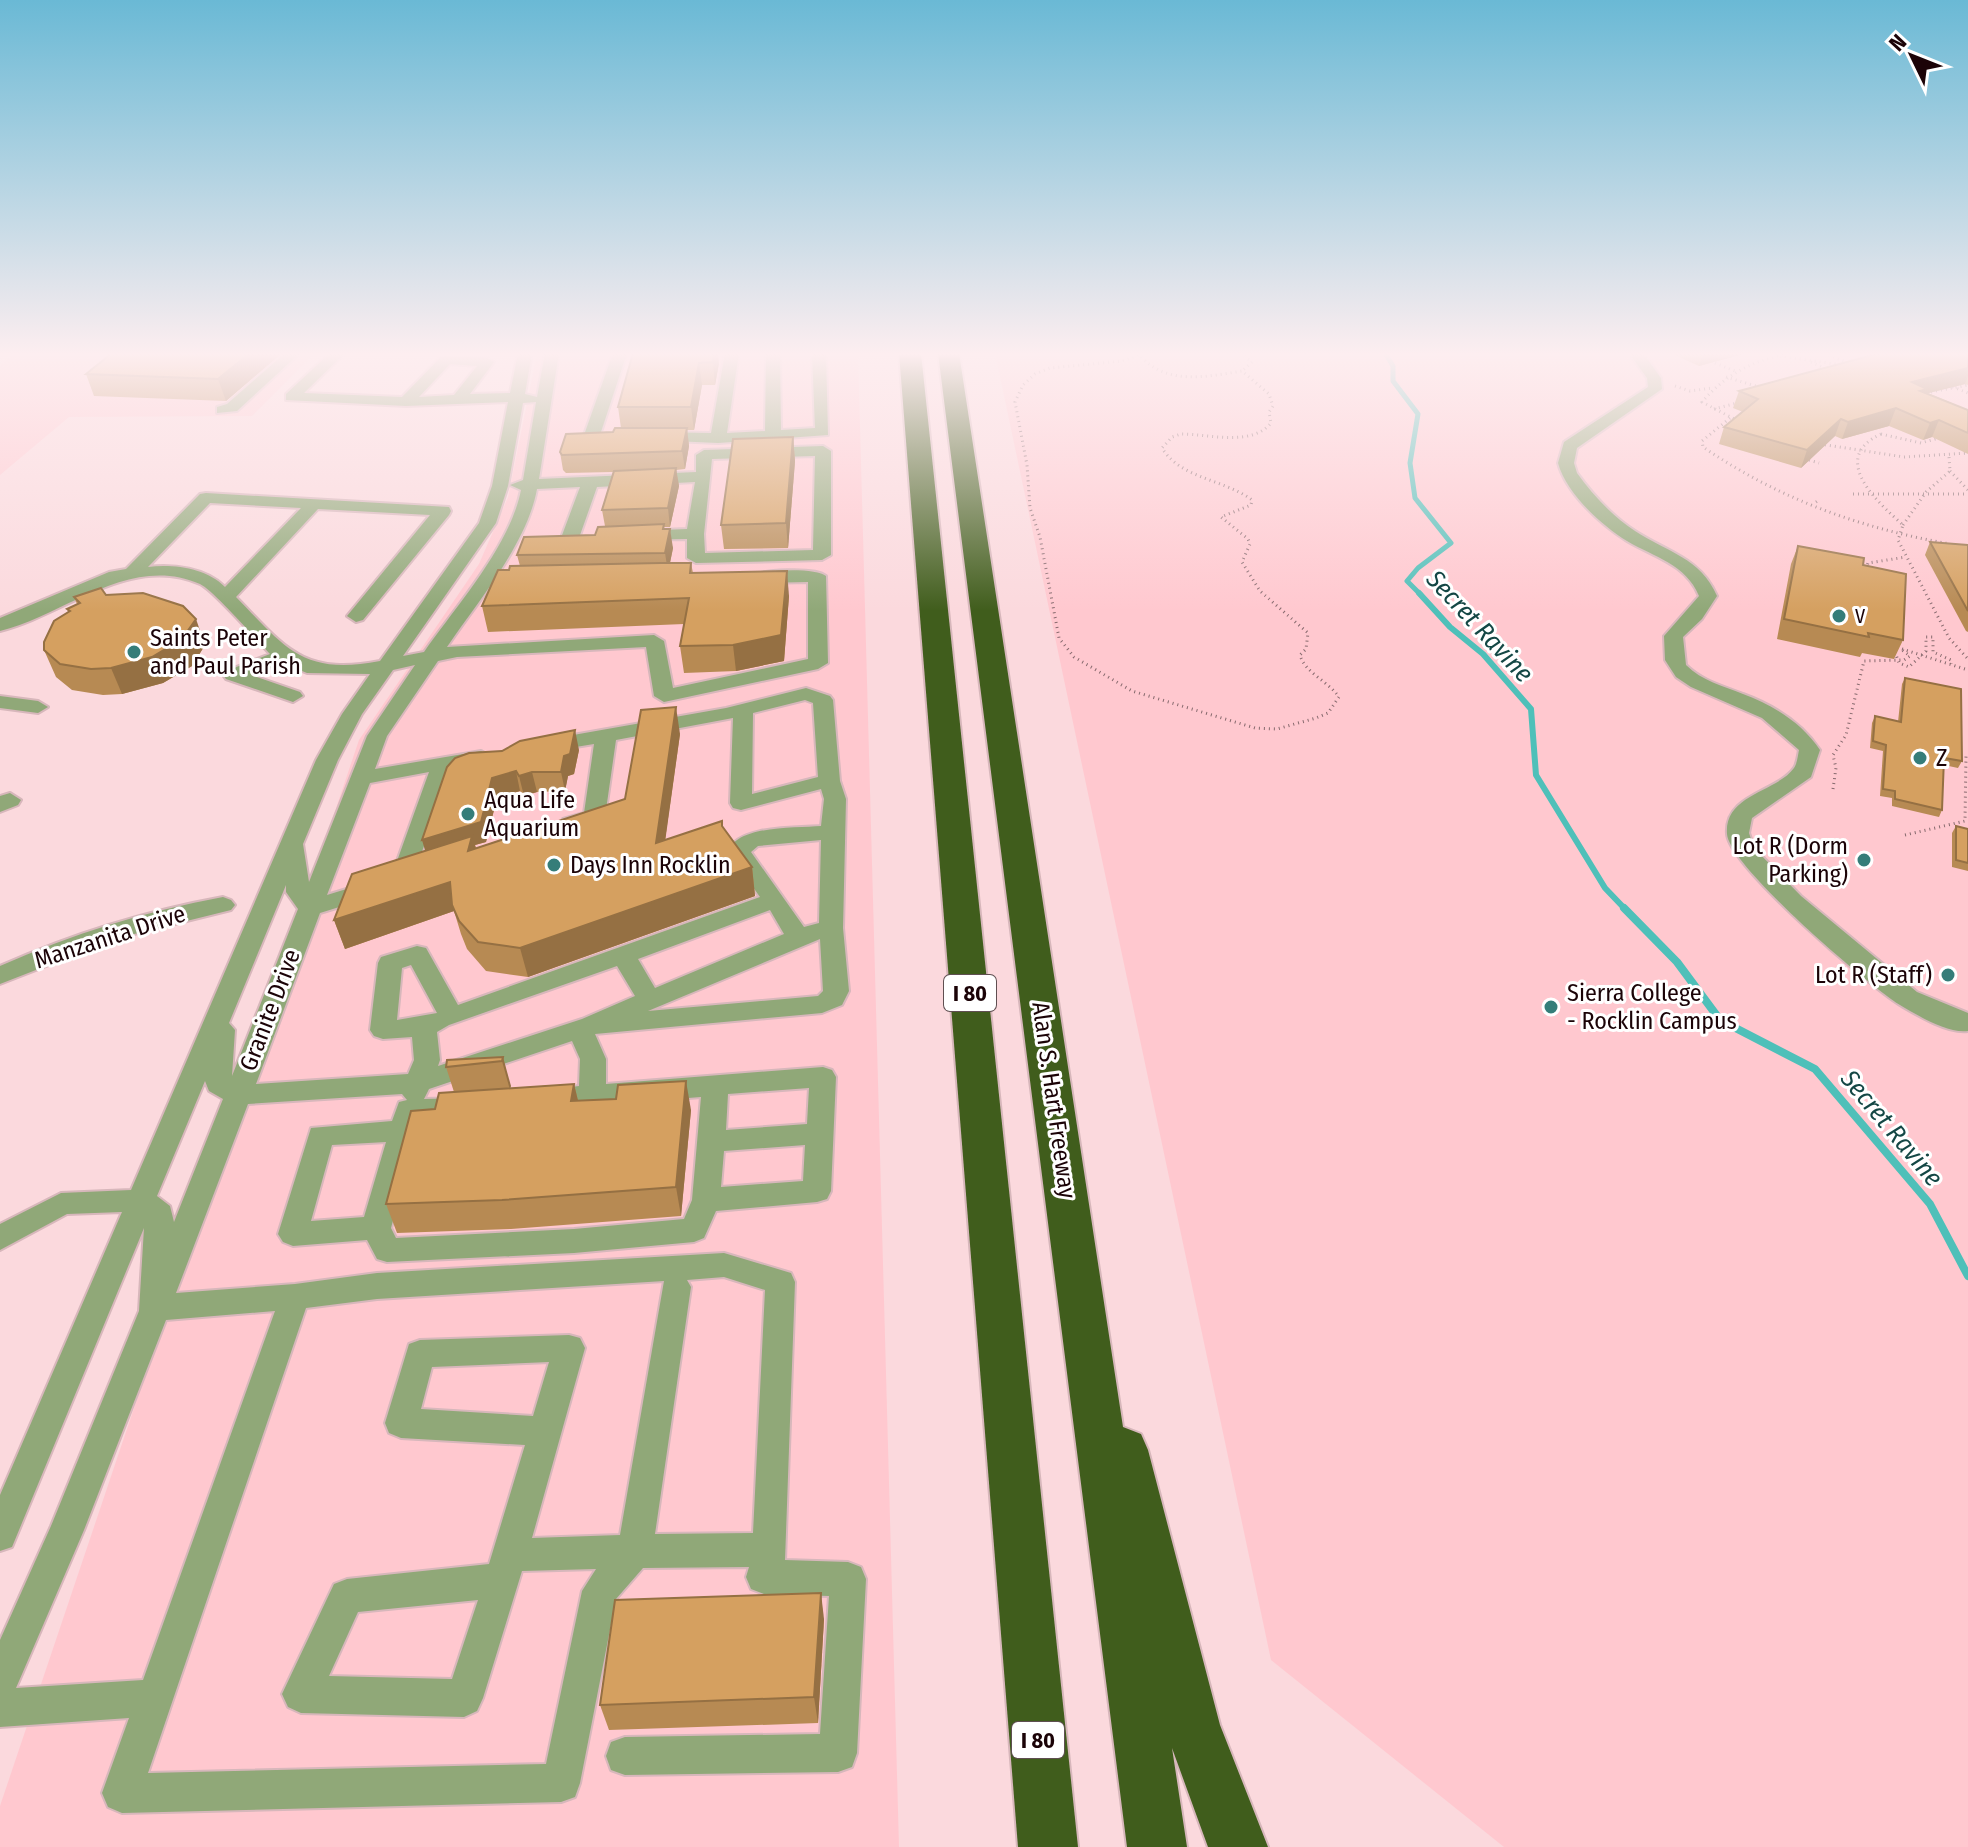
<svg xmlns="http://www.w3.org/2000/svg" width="1968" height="1847" viewBox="0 0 1968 1847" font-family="'Fira Sans Condensed',sans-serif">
<rect width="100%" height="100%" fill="#fbd9dd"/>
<!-- built -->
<g fill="#ffc8cf">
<path d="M16,353h299l-63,63 -183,1 -69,58v-110z"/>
<path d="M537,353h321l41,1494h-899v-41l359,-1066 120,-176 29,-67z"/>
<path d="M995,353h973v1494h-464l-233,-187z"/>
</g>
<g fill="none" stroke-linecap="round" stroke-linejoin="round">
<!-- stream-far2 -->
<path stroke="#4ec0b9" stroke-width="5" d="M1385,353l8,13v15l25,33 -8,49 5,35 36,45 -33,25 -11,13 14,14"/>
<!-- stream-far1 -->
<path stroke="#4ec0b9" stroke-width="6" d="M1419,593l31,34 33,27 48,55 5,66 69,113 21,22"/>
<!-- stream -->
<path stroke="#4ec0b9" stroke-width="8" d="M1624,908l53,54 43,58 95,49 115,135 38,72"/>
<defs>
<g id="minor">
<path d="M285,353h15l-63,58 -20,2v-6l10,-3z"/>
<path d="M330,353h15l-41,40 98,4 39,-40 5,-1 41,2 7,4 -24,32 40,-1 8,-40h14l-7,41 12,3 8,-44h14l-20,126 157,-7v-17l8,-5 119,-4 8,5v104l-9,5 -126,3 -9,-5v-19l-55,1 -3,-4 9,-5 49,-2 8,-47 -98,5 -18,51 -9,5 -9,-5 19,-51 -43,2c-10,55 -59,112 -90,158l207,-12 10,6 9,47 135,-29v-77l-51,1 -9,-5c10,-9 68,-11 78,-2l2,87 -10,6 -154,33 -10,-6 -8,-49 -189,10 -19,4 -51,75 -12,33 106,-18 11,6 -4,4 -36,7 -42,117 -90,28 -64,171 152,-10 6,-14 -2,-23 -29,2 -9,-3 -4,-6 8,-67 3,-6 36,-11 9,2 32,57 302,-108 -32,-45c8,-27 69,-24 93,-26l3,-27 -3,-10 -80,21 -8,-2 -3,-5 3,-85 -117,22 -11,77 -3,5 -31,9 -11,-7 3,-5 21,-6 10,-69 -49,8 -10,-6 10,-6 181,-32 80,-20 24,8 3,4 7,81 6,18 -3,129 6,63 -7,14 -20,8 -227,21 11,25v25l217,-17 9,3 4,7 -5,114 -4,8 -10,3 -101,9 -12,27 -10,4 -120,11 -187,9 -10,-3 -10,-19 -74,6 -10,-4 -5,-8 33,-106 81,-7 7,-19 8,-2 -5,-6 -154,10 -72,189 119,-9 82,-11 347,-20 67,20 4,9 -10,278 63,2 13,5 5,12 -9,174 -5,14 -14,5 -213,3 -14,-5 -5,-14 5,-14 14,-5 195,-3 9,-138 -65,-2 -13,-5 -5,-12 3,-10 -106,1 -27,31 -36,184 -5,14 -14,5 -439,11 -14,-6 -6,-14 27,-75 -129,9v-87l51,-114 88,-215 5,-83 -132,319 -12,4v-56l122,-283 -55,2 -67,36v-26l61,-31 70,-3 185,-430 26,-46 28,-40 -63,-1 -25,-10 -31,12 49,17 3,4 -10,6 -67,-23 -3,-4 3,-4 44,-17c-13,-14 -57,-64 -70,-70 -70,-31 -135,31 -200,47v-13l109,-46 17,-3 74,-75 6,-1 243,14 2,4 -2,4 -86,105 -7,2 -9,-6 83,-101 -112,-6 -82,88c49,50 66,79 144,64l99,-138 13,-37 16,-84 -102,4 -120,-6v-6zM450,364l27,2 -23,29 -35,2zM536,402l-13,78 -13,5 11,5c-11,56 -64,115 -97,162l-21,4 93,-133 12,-37 15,-83zM815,456l-2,94 -108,3 -1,-19 8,-75zM210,503l91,5 -76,79c-19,-19 -51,-23 -77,-20zM415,665l-48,71 -58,146 -6,-38 35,-84 24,-46 31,-44zM805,700l8,3 5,74 -66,17 1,-81zM429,772l-37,103 -65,20 43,-112zM821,840l-2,83 -15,4 -53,-75 7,-6zM286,885v7l12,17 -66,167 3,-46 -6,-7zM770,910l14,24 -129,54 -17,-29zM820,939l3,52 -5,5 -170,15zM411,965l26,48 -40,7 5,-52zM617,966l18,30 -53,23 -144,47 2,-6 -3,-28 12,-7zM572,1041l8,18 -1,27 -44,6 -4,7 4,7 10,3 156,-12 -9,103 -8,19 -110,10 -178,9 -5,-10 29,-109 55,-4 4,-7 -4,-7 -10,-3 -41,1 5,-10zM205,1081l4,10 14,8 -49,123 -4,-16 -13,-10zM809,1088l-2,36 -81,6 2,-36zM386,1142l-22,75 -53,4 21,-76zM805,1145l-2,36 -82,6 3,-36zM724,1277l41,13 -12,243 -98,1 36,-247 -4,-7zM664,1281l-44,254 -88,3 53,-190 -5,-10 -11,-3 -149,5 -11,4 -24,79 4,10 12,5 124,7 -36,119 -142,15 -13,5 -52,110 6,13 13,6 163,4 13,-6 6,-13 39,-127 74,-2 -14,22 -36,173 -398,9 158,-465 71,-9zM275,1311l-132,369 -127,8 68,-158 82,-210zM549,1362l-16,54 -112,-7 11,-42zM478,1600l-26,79 -123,-3 29,-64z"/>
<path d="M613,353h14l-27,82 -3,3h-10l-3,-3z"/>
<path d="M725,353h14l-12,80 38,-2 1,-78h14l1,77 34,-2 -3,-75h14l2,82 -110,8 -67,-3v-6l5,-2 55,1z"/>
<path d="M1629,353h14l18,25 1,11 -85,59 -3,15 3,10c16,22 35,43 58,58 32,21 66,27 82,65l-15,23 -19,18 3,28c16,16 37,21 57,29 30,11 59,29 77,56l-9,27 -59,41 -3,15 5,15 47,48 116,96 51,21v18c-20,3 -51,-16 -68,-26 -31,-19 -171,-139 -173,-171 -3,-40 50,-42 67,-66 3,-4 4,-13 5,-18l-37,-32 -71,-31 -15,-10 -11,-17 -1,-24 35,-40c-13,-32 -45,-39 -72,-55 -26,-16 -61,-48 -69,-78l6,-21 84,-55 -1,-9z"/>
<path d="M0,696l38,5 10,6 -10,6 -38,-5z"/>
<path d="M10,793l11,7 -3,5 -18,7v-16z"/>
<path d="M223,897l8,3 4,5 -4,5 -113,28 -118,46v-18c72,-32 146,-55 223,-69z"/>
</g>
<g id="highway">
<path d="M899,353h22l157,1494h-60z"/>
<path d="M938,353h21l164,1074 18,7 7,16 72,275 48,122h-60l-36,-99 15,99h-60z"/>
</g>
</defs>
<!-- minor casing -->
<use href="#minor" stroke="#d7b7bb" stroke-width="4"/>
<!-- highway casing -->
<use href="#highway" stroke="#d7b7bb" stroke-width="4"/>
<!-- path -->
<g stroke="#876a6e" stroke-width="3" stroke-dasharray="1 4" stroke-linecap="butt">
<path d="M1138,353c26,33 67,24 104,18l27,23 4,12 -4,6 2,11c-20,24 -62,11 -90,11l-9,3 -10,11c19,31 62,31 90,52l-1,5 -30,12 27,22 2,5 -8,18 18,29 48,42 -2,16 -6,6c5,18 28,26 39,42l-11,16 -12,5 -39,11 -22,-1 -123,-37 -58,-34 -15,-19 -19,-101 -10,-29 -3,-43 -12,-63 8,-17 12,-11 15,-6 72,-7 16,-6"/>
<path d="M1240,353l12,9 -10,9"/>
<path d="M1824,353l27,11"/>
<path d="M1780,356l62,9"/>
<path d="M1811,362l18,8"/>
<path d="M1715,363l20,8"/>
<path d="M1726,377l33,10"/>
<path d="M1948,385l20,8"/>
<path d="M1675,386l15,5 22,-3"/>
<path d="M1931,392l37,-7"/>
<path d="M1714,409l23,-6"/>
<path d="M1730,418l-28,23 1,6c76,52 157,81 247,97"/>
<path d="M1738,421l-36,-19c25,-29 52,-42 89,-49"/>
<path d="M1881,434c-52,24 -5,67 22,91l-5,15 51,98 19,21"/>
<path d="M1881,434l40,9 18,-5"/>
<path d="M1820,444l84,13 64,-4"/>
<path d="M1809,460l10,3"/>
<path d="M1950,471l18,19"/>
<path d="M1853,494h115"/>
<path d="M1816,502l3,-2"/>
<path d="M1903,525l23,-33 24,-21 -1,-14"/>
<path d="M1866,569l2,-6 38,-6"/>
<path d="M1902,649l66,21"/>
<path d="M1895,652l4,11 10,4 17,-16v-14h7v15l18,8v4"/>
<path d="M1833,789l3,-21 -3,-13 13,-20 18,-74 40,-1 6,-4 -8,-6"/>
<path d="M1905,835l60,-14 1,-67"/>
</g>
<!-- minor -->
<use href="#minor" fill="#90a878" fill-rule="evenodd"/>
<!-- highway -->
<use href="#highway" fill="#405d1c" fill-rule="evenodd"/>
</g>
<!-- wall -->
<g fill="#b78a53">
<path d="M112,353h170l-56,48 -132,-5 -8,-22z"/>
<path d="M633,353l86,10 -4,22h-13l-8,45h-7l2,16 -4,23 -9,1 3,16 -9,41h-6l9,21 -3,15h21l2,10 96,23 -5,65 -48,10 -52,2 -4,-27 4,-22 -196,8 -6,-26 27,-36 11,-4 -3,-11 78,-20 10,-9 -3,-16 11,-38 -47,1 -3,-3 -3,-18 53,-20 8,-4 -3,-21z"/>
<path d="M1670,353h77l-48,13z"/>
<path d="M1968,353v32l-3,-1 -37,9 40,17v44l-36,-17 -9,3 -34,-14 -47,13 -7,-3 -34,32 -82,-24 5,-17 19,-15 -10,-4 6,-17z"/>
<path d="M793,437l2,24 -7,87 -64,1 -3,-24z"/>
<path d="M1930,542l38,3v87l-2,-1 -41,-76z"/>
<path d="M1798,546l65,19 40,75 -9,19 -32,-6 -2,4 -83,-18 14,-75z"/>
<path d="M106,595l99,50 -13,21 -29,17 -41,11 -19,1 -31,-5 -16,-13 -12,-27 24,-38 -1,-3 10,-5 -3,-7z"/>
<path d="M1905,678l57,83 -4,7 -14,-3 -2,45 -3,7 -47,-11v-8l-12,-2 3,-45 -13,-3 2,-25 3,-7 23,6 4,-38z"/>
<path d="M680,734l-15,106 58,-13 29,40 3,29 -227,81 -42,-6 -19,-22 -6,-15 -7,-23 -109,38 -11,-29 92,-69 -4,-11 25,-73 132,-17 -5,24 -6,2 -3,15 -28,1 -13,4 -4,-5 -23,7 -11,44 -11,3 1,3 149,-49z"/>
<path d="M1956,826l12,3v42l-16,-4v-34z"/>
<path d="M503,1057l7,31 64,-4 4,17 113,9 -10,106 -170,13 -114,4 -11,-29 49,-95 19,-17 -8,-25z"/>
<path d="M824,1619l-6,104 -209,7 -9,-25z"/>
</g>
<!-- shaded-wall -->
<g fill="#957043">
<path d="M250,353h32l-56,48 -8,-22z"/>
<path d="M714,353h4l1,10 -4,22 -2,-23z"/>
<path d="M1703,353h44l-48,13z"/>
<path d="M699,363l3,22 -8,45 -3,-23z"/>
<path d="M1968,368v8l-3,8 -40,10 -13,-12z"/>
<path d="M1896,408l-7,18 -47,13 6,-17z"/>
<path d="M1841,419l-6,17 -34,32 6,-18z"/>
<path d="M1939,420l-7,17 -9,3 7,-17z"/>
<path d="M687,428l2,18 -4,23 -3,-18z"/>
<path d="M793,437l2,24 -7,87 -2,-25z"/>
<path d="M676,468l3,18 -9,41 -2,-19z"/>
<path d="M670,529l3,19 -5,24 -3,-19z"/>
<path d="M787,571l2,25 -5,65 -48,10 -3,-26z"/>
<path d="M196,619l9,26 -13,21 -29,17 -41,11 -11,-26z"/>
<path d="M676,707l4,27 -19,137 -5,-28z"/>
<path d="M575,730l4,20 -5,24 -6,2 -3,15 -4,-19 3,-16z"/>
<path d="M516,771l4,20 -23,7 -11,44 -11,3 5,20 -52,-5 -6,-20 70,-62z"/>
<path d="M532,772l5,20 -13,4 -5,-20z"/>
<path d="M752,867l3,29 -227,81 -8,-29z"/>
<path d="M450,882l4,29 -109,38 -11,-29z"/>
<path d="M503,1057l8,29 -1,4 -8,-29z"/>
<path d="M686,1081l5,29 -10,106 -5,-29z"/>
<path d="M574,1084l7,29 -10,-12z"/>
<path d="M821,1593l3,26 -6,104 -4,-26z"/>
</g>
<!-- building -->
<g fill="#d5a060" stroke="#957043" stroke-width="2">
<path d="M112,353h138l-32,26 -132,-5z"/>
<path d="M633,353h81l-1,9 -14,1 -8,44h-73z"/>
<path d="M1880,353h88v15l-56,14 15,7 -7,2 48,19v23l-29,-13 -9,3 -34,-15 -48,14 -7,-3 -34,31 -83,-23 34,-28 -19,-8z"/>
<path d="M615,428h72l-5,23 -120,4 -2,-3 6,-18 47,-2z"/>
<path d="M793,437l-7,86 -65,2 12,-86z"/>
<path d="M676,468l-8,40 -66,2 12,-39z"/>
<path d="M664,524l-1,5h7l-5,24 -148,2 7,-18 71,-2 3,-8z"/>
<path d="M1930,542l38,3v66z"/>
<path d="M1798,546l66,12 -1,7 43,9 -3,66 -35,-7 1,4 -85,-18z"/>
<path d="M661,563h30l-1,10 97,-2 -6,64 -48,10 -53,1 9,-48 -207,8 16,-36h11l1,-4z"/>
<path d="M101,588l5,7 37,-2 40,13 13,13 -14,20 -30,18 -41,11 -20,1 -31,-5 -16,-14v-8l10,-21 16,-10 -3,-2 13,-6 -6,-6z"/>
<path d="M1905,678l56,11 1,72 -18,-3 -2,52 -47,-11v-8l-12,-2 3,-44 -13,-4 2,-25 26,6z"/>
<path d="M676,707l-20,136 66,-22v5l30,41 -232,81 -42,-6 -19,-21 -7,-16 -2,-23 -116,38 18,-46 120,-38 -4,15 157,-52 16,-89z"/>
<path d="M575,730l-5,24 -6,2 -3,16h-29l-13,4 -3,-5 -24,7 -11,44 -59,18 25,-73 8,-9 14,-5 33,-2 18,-10z"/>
<path d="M1956,826l12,3v34l-12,-3z"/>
<path d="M503,1057l-1,4 -56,6 1,-7z"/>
<path d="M686,1081l-10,106 -174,13 -116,4 25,-93 24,-2 4,-16 135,-9 -3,17 45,-2 2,-14z"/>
<path d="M821,1593l-7,104 -214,8 15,-105z"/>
</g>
<!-- sky -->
<linearGradient id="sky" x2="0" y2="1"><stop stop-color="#6ab9d5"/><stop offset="0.58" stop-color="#fdeef0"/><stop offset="1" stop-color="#fdeef0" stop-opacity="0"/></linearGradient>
<rect width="1968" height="611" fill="url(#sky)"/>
<!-- markers -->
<g fill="#357d79" stroke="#fff" stroke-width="3">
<circle cx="1839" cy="616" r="8"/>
<circle cx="134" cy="652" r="8"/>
<circle cx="1920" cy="758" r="8"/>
<circle cx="468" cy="814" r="8"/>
<circle cx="1864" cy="860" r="8"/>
<circle cx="554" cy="865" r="8"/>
<circle cx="1948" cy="975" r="8"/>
<circle cx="1551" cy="1007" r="8"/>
</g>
<g text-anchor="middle" stroke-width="6" stroke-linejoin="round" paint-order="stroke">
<!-- far-poi labels -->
<g font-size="20" fill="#1b0307" stroke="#fff" text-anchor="start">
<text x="1855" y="623">V</text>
</g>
<!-- shield labels -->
<g fill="#fff" stroke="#5f4f51" stroke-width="2">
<rect x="944" y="975" width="52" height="36" rx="6"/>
<rect x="1012" y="1722" width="52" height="36" rx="6"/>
</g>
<g font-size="22" font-weight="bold" fill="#1b0307">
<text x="970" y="1001">I 80</text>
<text x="1038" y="1748">I 80</text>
</g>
<!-- poi labels -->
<g font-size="24" fill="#1b0307" stroke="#fff" text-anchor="start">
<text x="150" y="646">Saints Peter<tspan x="150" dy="28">and Paul Parish</tspan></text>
<text x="1936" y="766">Z</text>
<text x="484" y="808">Aqua Life<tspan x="484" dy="28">Aquarium</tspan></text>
<text x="1848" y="854" text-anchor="end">Lot R (Dorm<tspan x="1848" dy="28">Parking)</tspan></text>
<text x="570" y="873">Days Inn Rocklin</text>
<text x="1932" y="983" text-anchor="end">Lot R (Staff)</text>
<text x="1567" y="1001">Sierra College<tspan x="1567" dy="28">- Rocklin Campus</tspan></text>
</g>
<!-- street labels -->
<g font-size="24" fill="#1b0307" stroke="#fff">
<text transform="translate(110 937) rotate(-18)" y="8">Manzanita Drive</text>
<text transform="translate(270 1010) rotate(-69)" y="8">Granite Drive</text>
<text transform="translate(1054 1100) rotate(82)" y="8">Alan S. Hart Freeway</text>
</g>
<!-- water labels -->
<g font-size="26" font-style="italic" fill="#144745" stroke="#fff">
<text transform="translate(1480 626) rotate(47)" y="9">Secret Ravine</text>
<text transform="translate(1892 1128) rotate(50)" y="9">Secret Ravine</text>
</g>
</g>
<!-- north arrow -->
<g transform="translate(1912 56) rotate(313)" stroke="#ffffff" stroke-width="6" paint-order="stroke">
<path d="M0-6L14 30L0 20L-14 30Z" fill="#1b0307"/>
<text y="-12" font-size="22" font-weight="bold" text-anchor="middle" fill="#1b0307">N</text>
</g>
</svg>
